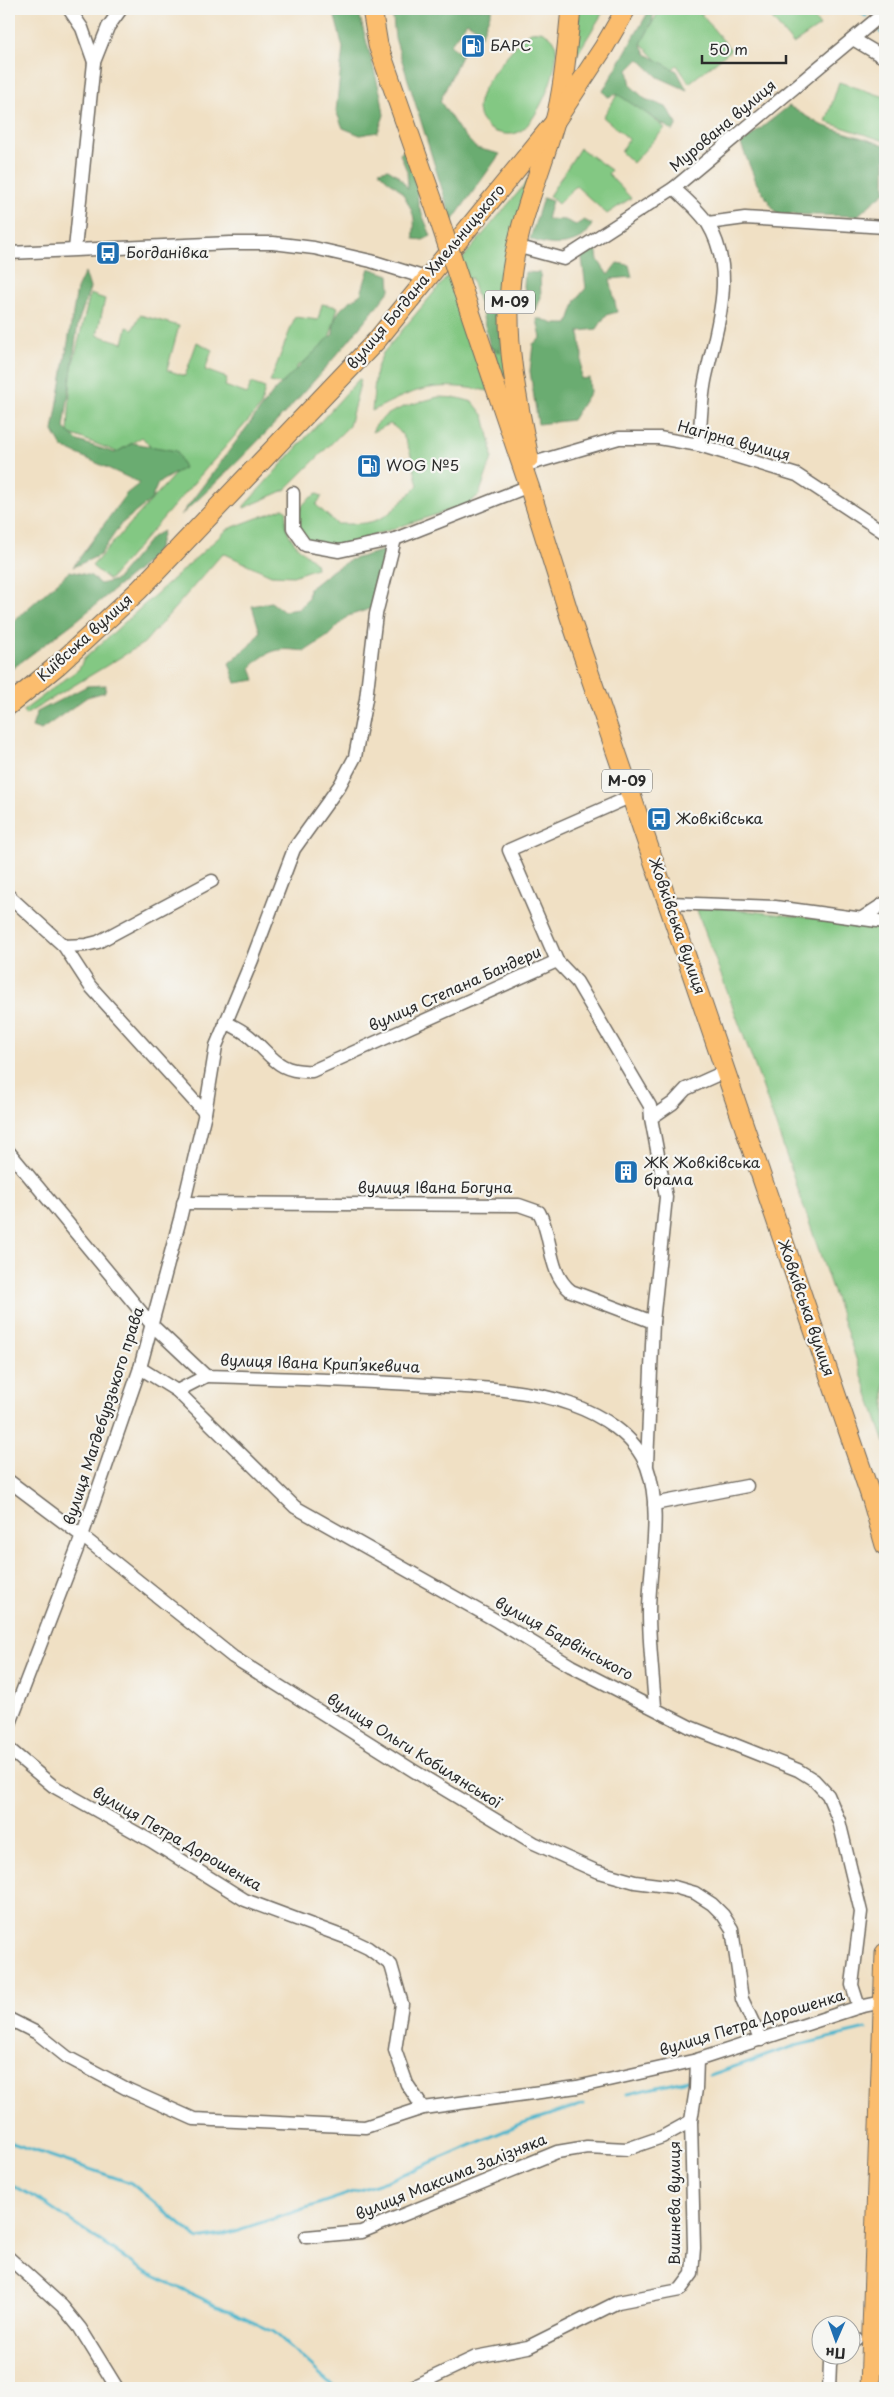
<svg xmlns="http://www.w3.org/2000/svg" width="894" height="2397" viewBox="0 0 894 2397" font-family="'Playpen Sans',sans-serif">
<rect width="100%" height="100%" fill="#f6f6f2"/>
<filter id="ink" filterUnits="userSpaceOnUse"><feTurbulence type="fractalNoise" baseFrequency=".02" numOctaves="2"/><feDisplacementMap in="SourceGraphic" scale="10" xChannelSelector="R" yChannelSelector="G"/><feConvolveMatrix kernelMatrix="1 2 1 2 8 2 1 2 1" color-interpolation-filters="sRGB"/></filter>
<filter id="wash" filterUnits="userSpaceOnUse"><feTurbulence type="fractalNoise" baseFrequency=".0096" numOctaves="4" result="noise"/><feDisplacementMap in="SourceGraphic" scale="20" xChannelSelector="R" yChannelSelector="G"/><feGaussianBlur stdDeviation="1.12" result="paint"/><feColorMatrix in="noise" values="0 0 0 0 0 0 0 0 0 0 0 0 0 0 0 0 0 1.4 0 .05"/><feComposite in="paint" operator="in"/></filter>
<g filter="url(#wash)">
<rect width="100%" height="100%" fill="#f0e0c4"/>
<!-- green -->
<g fill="#83c883" stroke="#577a57">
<path d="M579,9h26l-33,54z"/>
<path d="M660,9h48l-7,5 30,36 -42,33 -12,-18 -8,8 -28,-30z"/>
<path d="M764,9h44l12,17 -27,18z"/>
<path d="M541,31c6,3 12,6 14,12 7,21 -17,79 -36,89 -8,4 -21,2 -29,-3 -4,-4 -10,-8 -11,-15 -7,-22 30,-60 44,-77l8,-5z"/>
<path d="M839,82l46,15v44l-59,-19z"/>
<path d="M619,92l46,36 -32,35 -12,-11 8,-13 -26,-22z"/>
<path d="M580,148l31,22 -3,4 23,24 -24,16 -31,-28 -18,18 -9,-8z"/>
<path d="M532,176l-17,51 -2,186 -42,-136 -15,18 33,96c-54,-9 -69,-5 -117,20l4,-41 7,-17z"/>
<path d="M90,294l15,5 -8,36 26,8 4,-16 6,2 7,-14 39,11 -12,44 18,6 12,-34 15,8 -7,20 22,8 -2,8 22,8 4,-11 14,5 -4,18 -152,174 -17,-14 83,-92 -33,-37 -25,15 -49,-19 3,-61z"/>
<path d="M322,304l16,3c-7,23 -11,58 -40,58l-11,20 -17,-3 25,-65 23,3z"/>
<path d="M359,379l2,1 -12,46 -64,64 -41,18v-2z"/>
<path d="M438,397l20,1 15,4 11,14 7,29 1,13 -13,37 -11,9 -118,39 -24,3 -19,-5c-13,-19 -12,-36 10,-47l5,2 -6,9 21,19c48,1 49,-7 81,-39 -6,-21 -7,-50 -28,-61l-18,8c9,-23 46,-29 66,-35z"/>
<path d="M284,508l3,4c-6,22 12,37 28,50l1,6 -23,8 -22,-1 -48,-22 -79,90 -119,72 -2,-4 56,-42 5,-10 144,-130z"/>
<path d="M695,905l169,19 21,-9v528l-122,-355z"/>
</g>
<!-- forest -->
<g fill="#6aac71" stroke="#4a6c4e">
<path d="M333,9h25l1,4 22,83 3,19 -6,17 -18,3 -17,-7 -7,-17 7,-63z"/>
<path d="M392,9h100l-11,27 -4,-3 2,-3 -12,-8 -17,23 12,9 -22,47 20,30 16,17 24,6 -48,67 -57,-183z"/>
<path d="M650,9h4l-2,14 -11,21 5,10 31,17 10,19 -29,-13 -19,-18 -11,11 3,16 14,13 21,8 11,17 -4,7 -56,-37 -9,3 -5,-6z"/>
<path d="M789,106l32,19 64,20v47l-28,24 -80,-2 -20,-30 -16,-40z"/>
<path d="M407,147l10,26 1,31 13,32 -8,4 -9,-1c-1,-7 1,-13 0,-20 -1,-8 -9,-23 -14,-29 -7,-7 -15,-10 -21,-19l9,-2 11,7 9,13 -1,-18 -7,-17z"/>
<path d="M543,198l9,3 -5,18 18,1 11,5 8,-5 8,4c-9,24 -41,24 -62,15z"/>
<path d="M596,246l2,14 10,15 9,-12 12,2 3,12 -22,2 7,33 -11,3 -9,14 -18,2 3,24 -1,24 8,-1 1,14 -18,28 -34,4 -8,-53 3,-27 8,-6 -4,-19h5l12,5h14l8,-24 10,-12 -5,-37z"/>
<path d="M369,268l20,7 1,15c-63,80 -133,157 -209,225l93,-124 59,-57c1,-24 10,-28 28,-40z"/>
<path d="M85,272l5,16 -12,35 -14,105 14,13 37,12 18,-10 44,8 7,17 -26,15 -7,17 -30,24 -21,31 -27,12 53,-73 14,-11 -78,-36 -9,-16 24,-142z"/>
<path d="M525,272l15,1 1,24 -5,13h-8l-4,-24z"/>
<path d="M489,307l11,18v27l-10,-5 -8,-34z"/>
<path d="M163,531l-5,18 -12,14 -70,58 -67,50v-46l61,-54 21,5 9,8 16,-4 36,-43z"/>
<path d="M385,550l-1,21 -8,36 -28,9 -20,20 -23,15c-26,-3 -35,-3 -54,16l4,13 -19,3 -7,-20 20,-17 11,-14 -8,-26 19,-4 12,9 16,-2 9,-11 1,-9 24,-19 17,-10z"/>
<path d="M106,685l-1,7 -18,5 -46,33 -9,-3 5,-15 50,-26z"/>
</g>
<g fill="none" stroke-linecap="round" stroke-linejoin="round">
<!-- stream -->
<g stroke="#4eb6cc" stroke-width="3">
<path d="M854,9l12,7"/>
<path d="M880,32l5,3"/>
<path d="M710,2075l85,-29 71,-17"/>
<path d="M627,2094l61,-14"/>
<path d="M9,2142l122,41 67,56 24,-4 67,-21 103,-35 131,-56 61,-19"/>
<path d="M9,2183l34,19 104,71 127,59 61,56"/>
</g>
</g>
</g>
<g filter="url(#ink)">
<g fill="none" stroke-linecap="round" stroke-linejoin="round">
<defs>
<g id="minor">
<path d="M69,9l13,19 12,34"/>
<path d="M853,39l32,19"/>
<path d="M674,188c11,11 26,23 34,36 29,48 9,102 -2,152 -5,22 -5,46 -7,69"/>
<path d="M708,223l37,-5 140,9"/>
<path d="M516,246l48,13 110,-71 211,-176"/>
<path d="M75,249l19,-187 14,-35 13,-18"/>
<path d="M9,253l221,-10h43l41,5 57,13 58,18"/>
<path d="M530,464l89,-26h40l40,7 98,30 88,58"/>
<path d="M293,493v35l12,17 34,6 56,-12 134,-53"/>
<path d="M632,796l-123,54 48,111 20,21 73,124 1,12"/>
<path d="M9,896l55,50 26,40 115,127"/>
<path d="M669,903l106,4 110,15"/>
<path d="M862,918l23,-15"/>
<path d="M64,946l22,-1 12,-3 114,-61"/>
<path d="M225,1022c8,4 17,8 24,14 24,20 28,37 63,35l245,-110"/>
<path d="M9,1152l143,173 54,51c74,2 148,4 222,9 47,3 98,3 142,19 31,11 65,31 77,63 16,44 2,99 2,146 0,31 4,63 6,94"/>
<path d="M183,1203l336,2 20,7c14,25 8,60 32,79l82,31"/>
<path d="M140,1368l37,23"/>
<path d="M206,1376l-29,15 118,116 202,114 74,45 119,61 108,43 16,10 14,15 11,26 22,91 -9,73 7,22"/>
<path d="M647,1464l6,-142 13,-125 -15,-79 22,-15 13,-14 40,-18"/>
<path d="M9,1481l73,55 151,121 181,114 120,72 62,28 39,11 39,5 21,6 17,11 11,11 9,14 10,70 19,41"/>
<path d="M654,1504l93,-18"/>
<path d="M9,1726l73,-190 58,-168 40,-149 25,-106 11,-67 36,-86 42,-111 46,-64 15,-28 11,-58 10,-85 19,-75"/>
<path d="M9,1749l44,37 98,55 94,59 102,38 21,10 23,17 11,39 -7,46 12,34 16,24"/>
<path d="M9,2019l28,14 30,24 62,33 65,29 171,8 58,-19 154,-21 120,-27 162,-53 24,-5"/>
<path d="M306,2237l55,-5 196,-80 30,-5 40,2 35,-12 29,-16"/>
<path d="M9,2258l53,48 18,22 37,60"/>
<path d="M871,2336l14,-6"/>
<path d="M852,2341l4,-2"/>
<path d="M410,2388l66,-31 52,-10 90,-45 62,-12 12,-16 2,-26 -3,-127 5,-32 1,-29"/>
<path d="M829,2388l1,-24 4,-10"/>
</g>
<g id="highway">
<path d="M372,9l6,36 56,159"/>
<path d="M463,291l66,195 41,131 302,883 13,45"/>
<path d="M529,458c-11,-55 -24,-112 -19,-169 4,-57 28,-109 44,-164 10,-36 13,-79 17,-116"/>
<path d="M9,705l49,-40 81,-75 238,-250 177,-217 50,-76 22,-38"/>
<path d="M870,2388l15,-435"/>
</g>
</defs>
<!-- minor casing -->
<use href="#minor" stroke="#706a61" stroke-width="15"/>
<!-- highway casing -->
<use href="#highway" stroke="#706a61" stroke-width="21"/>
<!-- minor -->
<use href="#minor" stroke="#fff" stroke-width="12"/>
<!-- highway -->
<use href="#highway" stroke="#fbbd6e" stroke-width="19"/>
<defs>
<path id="highway-bridge" d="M434,204l29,87"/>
</defs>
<!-- highway-bridge casing -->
<use href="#highway-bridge" stroke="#706a61" stroke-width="21" stroke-linecap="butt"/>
<!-- highway-bridge -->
<use href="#highway-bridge" stroke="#fbbd6e" stroke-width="19"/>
</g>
</g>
<!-- icons -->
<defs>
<symbol id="fuel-square" viewBox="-11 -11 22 22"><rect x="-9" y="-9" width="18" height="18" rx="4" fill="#1f6fb2" stroke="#f6f6f2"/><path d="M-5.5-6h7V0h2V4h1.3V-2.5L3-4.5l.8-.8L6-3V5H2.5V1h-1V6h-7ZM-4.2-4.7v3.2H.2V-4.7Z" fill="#fff"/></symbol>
<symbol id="bus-square" viewBox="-11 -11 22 22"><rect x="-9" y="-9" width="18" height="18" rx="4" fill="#1f6fb2" stroke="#f6f6f2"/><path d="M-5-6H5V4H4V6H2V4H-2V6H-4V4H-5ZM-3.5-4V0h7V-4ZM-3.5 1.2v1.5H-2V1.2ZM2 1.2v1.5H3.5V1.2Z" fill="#fff"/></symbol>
<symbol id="building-square" viewBox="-11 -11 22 22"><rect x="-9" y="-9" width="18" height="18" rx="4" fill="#1f6fb2" stroke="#f6f6f2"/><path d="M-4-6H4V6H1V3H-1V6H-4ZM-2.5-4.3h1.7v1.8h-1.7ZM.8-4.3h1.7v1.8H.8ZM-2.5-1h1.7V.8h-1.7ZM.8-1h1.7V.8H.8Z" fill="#fff"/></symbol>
</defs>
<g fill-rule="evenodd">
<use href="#fuel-square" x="459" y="32" width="28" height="28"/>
<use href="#bus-square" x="94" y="239" width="28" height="28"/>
<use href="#fuel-square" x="355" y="452" width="28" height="28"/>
<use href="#bus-square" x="645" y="805" width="28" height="28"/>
<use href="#building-square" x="612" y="1158" width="28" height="28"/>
</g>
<g text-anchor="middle" stroke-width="4.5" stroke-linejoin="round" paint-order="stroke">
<!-- shield labels -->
<g fill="#f6f6f2" stroke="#686867" stroke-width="1">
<rect x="485" y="290.5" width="50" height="23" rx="4"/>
<rect x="602" y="769.5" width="50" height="23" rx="4"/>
</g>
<g font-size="14" font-weight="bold" fill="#2b2b2b">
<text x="510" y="307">М-09</text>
<text x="627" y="786">М-09</text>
</g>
<!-- poi labels -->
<g font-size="15" fill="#2b2b2b" stroke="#f6f6f2" text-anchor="start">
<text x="490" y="51">БАРС</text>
<text x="126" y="258">Богданівка</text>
<text x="386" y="471">WOG №5</text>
<text x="676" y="824">Жовківська</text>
<text x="644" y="1168">ЖК Жовківська<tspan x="644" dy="17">брама</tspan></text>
</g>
<!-- street labels -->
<g font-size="15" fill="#2b2b2b" stroke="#f6f6f2">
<text transform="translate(723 126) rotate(-40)" y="5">Мурована вулиця</text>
<text transform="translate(426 277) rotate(-50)" y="5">вулиця Богдана Хмельницького</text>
<text transform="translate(734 441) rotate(15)" y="5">Нагірна вулиця</text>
<text transform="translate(85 638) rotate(-42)" y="5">Київська вулиця</text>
<text transform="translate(677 926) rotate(71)" y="5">Жовківська вулиця</text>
<text transform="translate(455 989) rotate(-24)" y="5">вулиця Степана Бандери</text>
<text x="435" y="1193">вулиця Івана Богуна</text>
<text transform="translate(806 1308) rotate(71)" y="5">Жовківська вулиця</text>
<text transform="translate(320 1364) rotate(2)" y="5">вулиця Івана Крипʼякевича</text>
<text transform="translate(104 1416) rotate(-72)" y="5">вулиця Магдебурзького права</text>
<text transform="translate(564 1639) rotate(29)" y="5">вулиця Барвінського</text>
<text transform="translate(414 1751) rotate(32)" y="5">вулиця Ольги Кобилянської</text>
<text transform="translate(177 1839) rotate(30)" y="5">вулиця Петра Дорошенка</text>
<text transform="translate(752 2023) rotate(-17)" y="5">вулиця Петра Дорошенка</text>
<text transform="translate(451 2177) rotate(-22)" y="5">вулиця Максима Залізняка</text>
<text transform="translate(675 2203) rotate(-90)" y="5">Вишнева вулиця</text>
</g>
</g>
<!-- margin -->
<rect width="894" height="2397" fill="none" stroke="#f6f6f2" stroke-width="30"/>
<!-- north arrow -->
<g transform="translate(836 2340) rotate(182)"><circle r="24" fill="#f6f6f2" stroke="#a5a5a2"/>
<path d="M0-4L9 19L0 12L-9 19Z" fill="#1f6fb2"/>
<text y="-8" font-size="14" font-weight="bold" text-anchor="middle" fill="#2b2b2b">Пн</text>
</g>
<!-- scale -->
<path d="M702 55v8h84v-8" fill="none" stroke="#2b2b2b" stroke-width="2.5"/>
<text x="709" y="55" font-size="15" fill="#2b2b2b" stroke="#f6f6f2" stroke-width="4" paint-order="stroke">50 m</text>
</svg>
